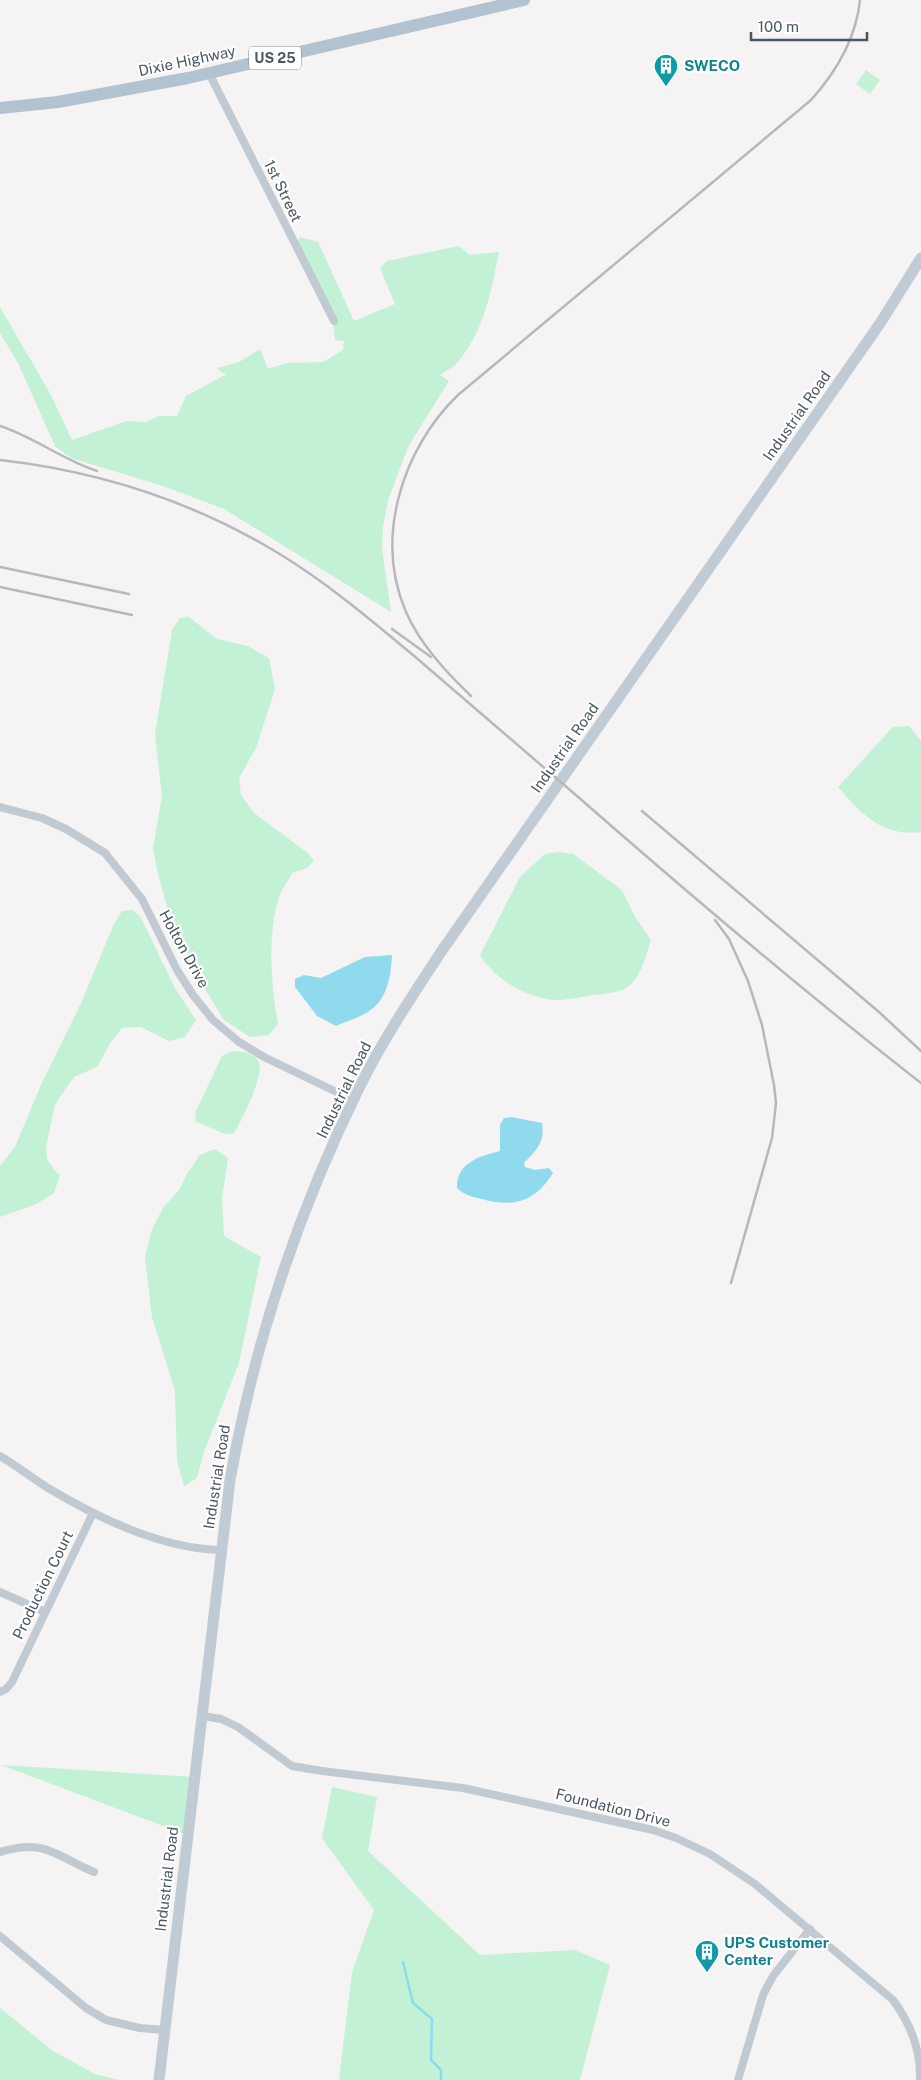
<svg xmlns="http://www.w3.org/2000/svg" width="921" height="2080" viewBox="0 0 921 2080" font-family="'Public Sans',sans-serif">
<rect width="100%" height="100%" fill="#f5f3f3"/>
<!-- green -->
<g fill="#c3f1d5">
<path d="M866,70l14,10 -10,14 -14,-10z"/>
<path d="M300,237l18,5 36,79 41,-17 -15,-36 7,-7 72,-15 11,9 29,-3c-8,39 -15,81 -43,112 -4,4 -11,7 -16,11l9,6 -40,64 -21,55 -5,27 -1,21 9,64 -167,-103 -61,-23 -92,-28 -16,-12 -37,-83 -18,-30v-26l51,88 21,45 55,-19 18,1 14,-6h18l9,-20 41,-22 -6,-2 -4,-4 22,-6 21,-13 8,20 18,-6 37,-1 20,-12 1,-9 -9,-1 -2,-19 -39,-78z"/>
<path d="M189,617l28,22 31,7 21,12 6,31 -19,59 -17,30 2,17 13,18 54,40 6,8 -7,7 -15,5c-4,8 -10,16 -13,24 -12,38 -8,88 -1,127l-9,11 -19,2 -26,-17 -22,-36 -35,-77 -10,-37 -4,-22 9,-52 -7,-62 17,-104 8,-12z"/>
<path d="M909,726l12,15v91c-39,5 -59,-18 -83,-45l55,-60z"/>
<path d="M558,852l15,2 49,36 12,25 17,25c-5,15 -10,39 -25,48 -9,5 -24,6 -34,7 -10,2 -21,4 -31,5 -30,1 -66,-20 -81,-45l40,-78 25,-23z"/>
<path d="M132,910l8,6 35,72 21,32 -11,17 -16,4 -28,-14 -19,1 -11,14 -14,25 -23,10 -19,27 -9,43 1,12 8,12 5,4 -6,18 -18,11 -36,13v-51l15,-19 26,-62 41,-84 31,-75 9,-15z"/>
<path d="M232,1051c10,1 23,1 27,12 5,13 -18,59 -25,70l-9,1 -30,-13 1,-10 26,-55z"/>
<path d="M215,1149l13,9 -6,40 2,38 37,21 -22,106 -35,89 -7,26 -13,8 -7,-25 -2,-70 -23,-74 -7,-60 7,-28 11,-21 16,-18 8,-16 13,-19z"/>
<path d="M1,1765l194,12 -8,58z"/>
<path d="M332,1787l45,10 -9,54 112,104 95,-5 35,15 -30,115h-241l13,-108 22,-62 -52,-72z"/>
<path d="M0,2008l53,43 42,23 24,6h-119z"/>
</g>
<!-- water -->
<g fill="#90daee">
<path d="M392,955c-1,19 -4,42 -20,54 -10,8 -25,12 -36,17l-19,-10 -22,-29v-8l9,-4 17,3 44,-21z"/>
<path d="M511,1117l31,6c3,20 -5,26 -18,40l1,4 10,3 14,-2 4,5c-18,29 -40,35 -71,26 -10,-2 -17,-4 -25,-11 -1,-25 23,-32 43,-37v-26l4,-7z"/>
</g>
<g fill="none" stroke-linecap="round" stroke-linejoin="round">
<!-- stream -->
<path stroke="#90daee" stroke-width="2.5" d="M403,1962l10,41 19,16 -1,41 10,10v10"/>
<!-- minor -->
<g stroke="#c1cad2" stroke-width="8">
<path d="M209,73l125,248"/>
<path d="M0,807l42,11 24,11 39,24 37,46 35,71 16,25 20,25 26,22 25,15 89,43"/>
<path d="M0,1456c17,10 32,22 48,32 50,30 114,61 173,62"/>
<path d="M0,1592l45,20"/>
<path d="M0,1692l6,-3 6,-7 81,-169"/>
<path d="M203,1716l18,3 17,8 54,39 30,5 141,17 190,42 23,8 34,16 45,30 138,116c17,23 28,50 27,80"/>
<path d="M0,1852c45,-14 56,4 94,20"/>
<path d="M0,1936l86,72 20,12 34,8 24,2"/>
<path d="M738,2080l25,-85 10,-19 37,-47"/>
</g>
<!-- secondary -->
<path stroke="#c1cbd6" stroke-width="11" d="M159,2080l71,-600c24,-136 68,-268 129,-392 23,-47 53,-92 82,-136l440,-630 40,-64"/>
<!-- primary -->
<path stroke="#b3c2d1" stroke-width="12" d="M0,108l58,-6 130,-24 336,-78"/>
<!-- rail -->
<g stroke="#b5b8bd" stroke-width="2.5">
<path d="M0,426c34,11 63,34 97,45"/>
<path d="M0,460c98,11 192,41 278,93 48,29 92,66 135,102 55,47 109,94 164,141 112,98 226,195 344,287"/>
<path d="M0,567l129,27"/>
<path d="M0,587l132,28"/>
<path d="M392,629l39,28"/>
<path d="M471,696c-25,-24 -51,-52 -65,-84 -32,-74 -4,-163 52,-217l353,-295c26,-29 45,-61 49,-100"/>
<path d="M642,811l237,201 42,39"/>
<path d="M715,920l14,19 19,42 14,44 12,60 2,18 -4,35 -41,145"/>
</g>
</g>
<!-- icons -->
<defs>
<symbol id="building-pin" viewBox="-11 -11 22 30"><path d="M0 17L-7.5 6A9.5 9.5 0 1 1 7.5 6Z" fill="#0f9aa8" stroke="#fff"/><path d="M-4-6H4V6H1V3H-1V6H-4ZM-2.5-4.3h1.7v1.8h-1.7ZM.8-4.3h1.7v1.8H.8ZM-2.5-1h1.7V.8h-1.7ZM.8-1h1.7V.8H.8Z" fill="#fff"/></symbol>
</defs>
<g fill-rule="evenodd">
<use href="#building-pin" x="652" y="52" width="28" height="38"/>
<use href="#building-pin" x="693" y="1938" width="28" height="38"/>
</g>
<g text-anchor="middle" stroke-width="4.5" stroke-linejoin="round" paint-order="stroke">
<!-- shield labels -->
<rect fill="#fff" stroke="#808990" stroke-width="1" x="249" y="46.5" width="52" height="23" rx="4"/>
<g font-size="14" font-weight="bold" fill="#4a5661">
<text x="275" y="63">US 25</text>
</g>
<!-- street labels -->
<g font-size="15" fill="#4a5661" stroke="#fff">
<text transform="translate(187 61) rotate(-12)" y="5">Dixie Highway</text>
<text transform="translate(283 191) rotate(64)" y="5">1st Street</text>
<text transform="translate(797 416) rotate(-55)" y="5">Industrial Road</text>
<text transform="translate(565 748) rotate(-55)" y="5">Industrial Road</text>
<text transform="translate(184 949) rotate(61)" y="5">Holton Drive</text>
<text transform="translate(344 1090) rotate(-64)" y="5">Industrial Road</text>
<text transform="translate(217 1477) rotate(-81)" y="5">Industrial Road</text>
<text transform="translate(43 1585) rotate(-64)" y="5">Production Court</text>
<text transform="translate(613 1808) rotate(14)" y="5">Foundation Drive</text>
<text transform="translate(167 1879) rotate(-83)" y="5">Industrial Road</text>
</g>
<!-- culture labels -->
<g font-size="15" font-weight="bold" fill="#0d838f" stroke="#fff" text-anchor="start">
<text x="684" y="71">SWECO</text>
<text x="724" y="1948">UPS Customer<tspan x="724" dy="17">Center</tspan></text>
</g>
</g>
<!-- scale -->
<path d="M751 32v8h116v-8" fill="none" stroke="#4a5661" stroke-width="2.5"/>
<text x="758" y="32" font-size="15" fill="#4a5661" stroke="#ffffff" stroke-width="4" paint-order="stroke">100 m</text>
</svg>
